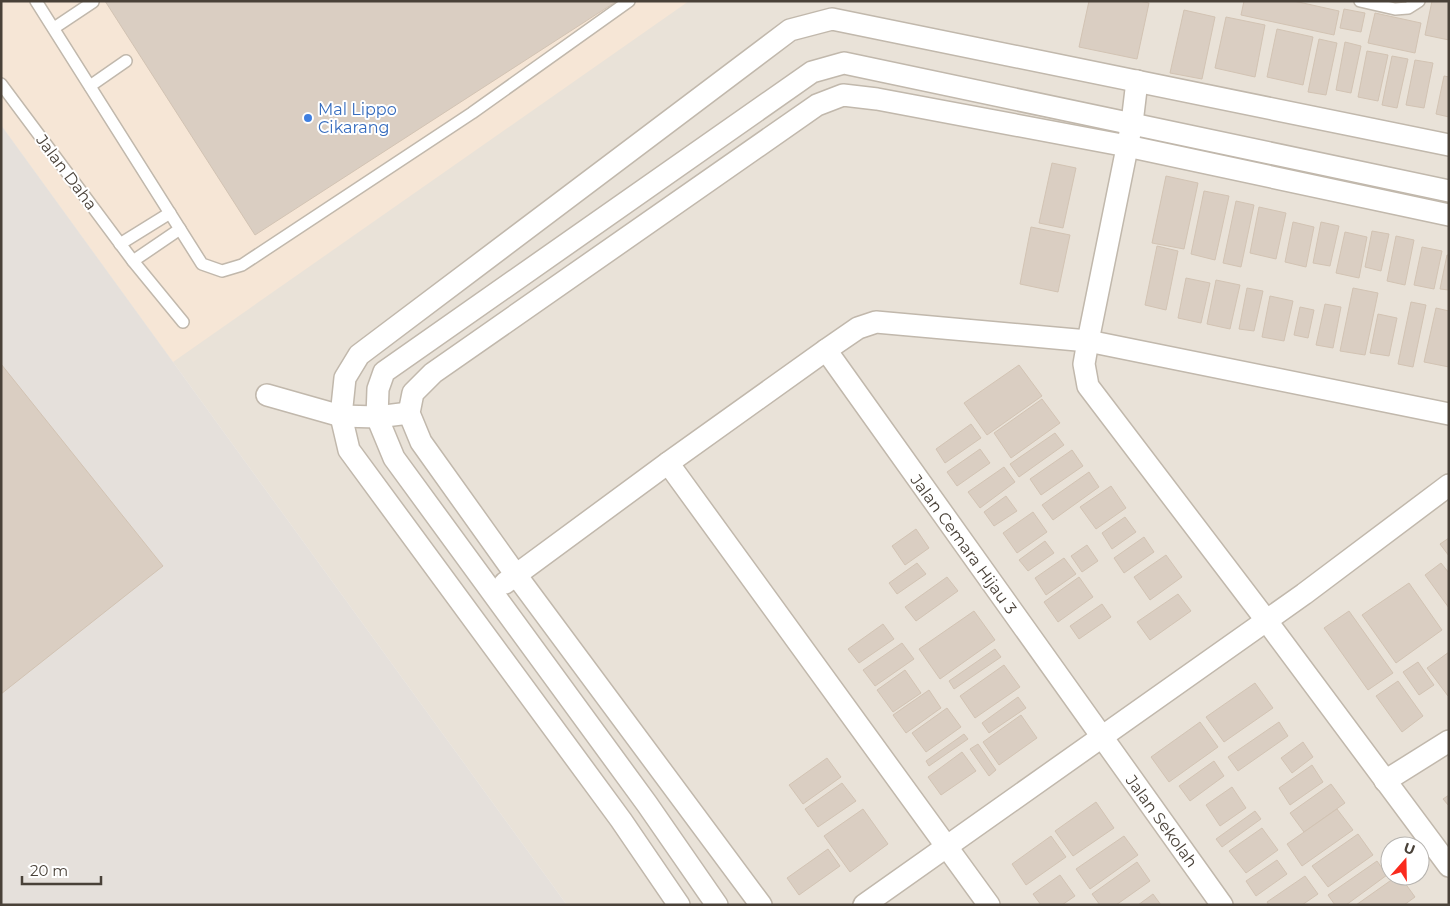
<svg xmlns="http://www.w3.org/2000/svg" width="1450" height="906" viewBox="0 0 1450 906" font-family="Montserrat,sans-serif">
<rect width="100%" height="100%" fill="#f5f1ea"/>
<!-- residential -->
<path fill="#e9e2d8" fill-rule="evenodd" d="M1,1h1448v904h-882l-566,-780zM1390,846h30v30h-30z"/>
<!-- commercial -->
<path fill="#f6e6d6" d="M1,1h688l-516,361 -172,-237z"/>
<!-- industrial -->
<path fill="#e5e0db" d="M1,125l172,237 394,543h-566z"/>
<!-- building -->
<g fill="#dacec2" stroke="#d2c3b3">
<path d="M105,1h512l-362,234z"/>
<path d="M1089,1h51l9,2 -12,56 -58,-12z"/>
<path d="M1244,1h50l45,10 -5,24 -93,-20z"/>
<path d="M1432,1h17v39l-24,-5z"/>
<path d="M1344,9l21,4 -4,19 -21,-4z"/>
<path d="M1184,10l31,7 -13,62 -32,-6z"/>
<path d="M1375,13l46,10 -6,30 -47,-10z"/>
<path d="M1226,17l39,8 -10,52 -40,-9z"/>
<path d="M1277,29l36,8 -10,48 -36,-8z"/>
<path d="M1319,39l18,4 -11,52 -18,-3z"/>
<path d="M1345,42l16,4 -10,47 -15,-3z"/>
<path d="M1367,51l21,4 -10,46 -20,-4z"/>
<path d="M1392,56l16,3 -11,49 -15,-3z"/>
<path d="M1415,60l18,3 -9,45 -18,-3z"/>
<path d="M1444,76l5,1v40l-13,-3z"/>
<path d="M1052,163l24,5 -13,60 -24,-5z"/>
<path d="M1166,176l32,7 -14,66 -32,-6z"/>
<path d="M1204,191l25,5 -14,64 -24,-6z"/>
<path d="M1236,201l18,4 -13,62 -18,-4z"/>
<path d="M1259,207l27,6 -10,46 -26,-6z"/>
<path d="M1293,222l21,5 -8,40 -21,-5z"/>
<path d="M1321,222l18,4 -9,40 -17,-3z"/>
<path d="M1031,227l39,8 -12,57 -38,-8z"/>
<path d="M1372,231l17,3 -8,37 -16,-4z"/>
<path d="M1345,232l22,5 -8,41 -23,-5z"/>
<path d="M1396,236l18,4 -9,45 -18,-4z"/>
<path d="M1157,246l21,5 -12,59 -21,-5z"/>
<path d="M1422,247l20,4 -8,38 -20,-4z"/>
<path d="M1447,255h2v35l-9,-1z"/>
<path d="M1186,278l24,5 -9,40 -23,-5z"/>
<path d="M1216,280l24,5 -10,44 -23,-5z"/>
<path d="M1247,288l16,3 -9,40 -15,-2z"/>
<path d="M1353,288l25,5 -13,62 -25,-4z"/>
<path d="M1270,296l23,5 -9,40 -22,-4z"/>
<path d="M1411,302l15,3 -13,62 -15,-3z"/>
<path d="M1325,304l16,3 -8,41 -17,-3z"/>
<path d="M1300,307l14,3 -6,28 -14,-3z"/>
<path d="M1436,308l13,3v56l-25,-5z"/>
<path d="M1378,314l19,4 -8,38 -19,-3z"/>
<path d="M1,364l162,202 -162,128z"/>
<path d="M1019,365l23,31 -55,39 -23,-32z"/>
<path d="M1042,399l18,24 -49,35 -17,-25z"/>
<path d="M971,424l10,14 -36,25 -9,-14z"/>
<path d="M1055,433l9,12 -45,32 -9,-13z"/>
<path d="M980,449l10,14 -33,23 -10,-14z"/>
<path d="M1072,450l11,16 -42,29 -11,-16z"/>
<path d="M1004,467l11,15 -35,26 -12,-16z"/>
<path d="M1089,472l10,15 -46,33 -11,-15z"/>
<path d="M1111,486l15,22 -30,21 -16,-22z"/>
<path d="M1006,496l11,15 -23,15 -10,-14z"/>
<path d="M1033,512l14,20 -30,21 -14,-20z"/>
<path d="M1125,517l11,15 -24,17 -10,-16z"/>
<path d="M916,529l13,19 -24,17 -13,-19z"/>
<path d="M1144,537l10,15 -30,21 -10,-15z"/>
<path d="M1449,538v18l-9,-12z"/>
<path d="M1045,541l9,12 -26,18 -9,-11z"/>
<path d="M1087,545l11,16 -16,11 -11,-16z"/>
<path d="M1166,555l16,22 -32,23 -16,-23z"/>
<path d="M1064,558l12,16 -30,21 -11,-17z"/>
<path d="M917,563l9,11 -29,20 -8,-11z"/>
<path d="M1441,563l8,10v35l-24,-33z"/>
<path d="M947,577l11,14 -42,30 -11,-14z"/>
<path d="M1079,577l14,20 -35,25 -14,-20z"/>
<path d="M1409,583l33,47 -46,33 -34,-48z"/>
<path d="M1178,594l13,17 -41,29 -13,-18z"/>
<path d="M1102,604l9,13 -32,22 -9,-13z"/>
<path d="M974,611l21,29 -55,39 -21,-30z"/>
<path d="M1349,611l44,62 -25,17 -44,-62z"/>
<path d="M883,624l11,15 -35,24 -11,-14z"/>
<path d="M902,643l12,16 -39,27 -12,-16z"/>
<path d="M995,649l6,8 -47,32 -5,-8z"/>
<path d="M1449,652v44h-1l-21,-28z"/>
<path d="M1418,662l16,23 -15,10 -16,-23z"/>
<path d="M1004,665l16,22 -45,31 -15,-22z"/>
<path d="M905,670l16,23 -28,19 -16,-22z"/>
<path d="M1398,681l25,35 -21,16 -26,-36z"/>
<path d="M1255,683l18,25 -49,34 -18,-25z"/>
<path d="M929,690l12,18 -35,25 -13,-18z"/>
<path d="M1018,697l8,11 -37,25 -7,-10z"/>
<path d="M947,708l14,19 -35,25 -14,-19z"/>
<path d="M1021,715l16,23 -38,27 -16,-23z"/>
<path d="M1200,722l18,25 -49,35 -18,-25z"/>
<path d="M1279,722l9,14 -50,35 -10,-14z"/>
<path d="M964,734l4,5 -39,27 -3,-5z"/>
<path d="M1303,742l10,15 -21,16 -11,-15z"/>
<path d="M978,744l18,26 -7,6 -19,-27z"/>
<path d="M962,752l14,19 -35,24 -13,-18z"/>
<path d="M827,758l14,19 -38,27 -14,-19z"/>
<path d="M1214,761l10,15 -34,25 -11,-15z"/>
<path d="M1312,765l11,17 -33,23 -11,-17z"/>
<path d="M842,783l14,18 -38,26 -13,-18z"/>
<path d="M1331,784l14,19 -41,29 -14,-19z"/>
<path d="M1232,787l14,21 -26,18 -14,-21z"/>
<path d="M1449,795v11l-6,-7z"/>
<path d="M1096,802l18,26 -41,28 -18,-25z"/>
<path d="M863,809l25,35 -38,28 -26,-36z"/>
<path d="M1337,809l16,21 -51,36 -15,-22z"/>
<path d="M1255,811l6,8 -39,28 -6,-8z"/>
<path d="M1262,828l16,22 -32,23 -17,-22z"/>
<path d="M1358,834l15,21 -45,32 -16,-21z"/>
<path d="M1051,836l15,21 -40,28 -14,-21z"/>
<path d="M1124,836l14,19 -48,34 -14,-20z"/>
<path d="M828,849l12,17 -41,29 -12,-17z"/>
<path d="M1277,860l10,14 -31,22 -10,-15z"/>
<path d="M1377,861l10,14 -41,30h-11l-7,-10z"/>
<path d="M1137,862l13,19 -34,24h-16l-8,-11z"/>
<path d="M1060,875l15,21 -13,9h-21l-8,-11z"/>
<path d="M1305,876l13,18 -16,11h-33l-2,-3z"/>
<path d="M1397,876h3l15,21 -11,8h-48z"/>
<path d="M1153,894l8,11h-23z"/>
</g>
<g fill="none" stroke-linecap="round" stroke-linejoin="round">
<defs>
<g id="lane">
<path d="M36,1l166,263 20,7 20,-6 230,-152 157,-112"/>
<path d="M1360,1l35,8 13,-1 11,-7"/>
<path d="M54,28l39,-26"/>
<path d="M1,84l132,177 50,61"/>
<path d="M90,86l36,-25"/>
<path d="M120,244l50,-31"/>
<path d="M133,261l47,-32"/>
</g>
<g id="street">
<path d="M1137,81l-5,42 -44,218 -4,23 4,22 178,234 183,246"/>
<path d="M826,350l396,555"/>
<path d="M267,395l74,21 36,1 32,-4"/>
<path d="M668,463l321,442"/>
<path d="M505,583l163,-120 158,-113 32,-22 18,-6 212,19 361,73"/>
<path d="M1385,781l64,-40"/>
<path d="M679,905l-58,-85 -272,-370 -8,-34 4,-38 14,-23 431,-325 42,-11 617,126"/>
<path d="M717,905l-70,-101 -253,-346 -17,-41 1,-28 6,-17 428,-300 32,-9 605,128"/>
<path d="M761,905l-245,-330 -95,-133 -12,-29 4,-20 20,-20 384,-268 26,-10 34,4 250,47 322,69"/>
<path d="M864,905l440,-311 145,-109"/>
</g>
</defs>
<!-- lane casing -->
<use href="#lane" stroke="#c1b8ac" stroke-width="14"/>
<!-- street casing -->
<use href="#street" stroke="#c1b8ac" stroke-width="24"/>
<!-- lane -->
<use href="#lane" stroke="#fff" stroke-width="11"/>
<!-- street -->
<use href="#street" stroke="#fff" stroke-width="21"/>
</g>
<!-- markers -->
<circle fill="#3f7fe0" stroke="#fff" stroke-width="2" cx="308" cy="118" r="5"/>
<g text-anchor="middle" stroke-width="4" stroke-linejoin="round" paint-order="stroke">
<!-- shop labels -->
<g font-size="16" fill="#366cbe" stroke="#fff" text-anchor="start">
<text x="318" y="115">Mal Lippo<tspan x="318" dy="18">Cikarang</tspan></text>
</g>
<!-- street labels -->
<g font-size="16" fill="#494138" stroke="#fff">
<text transform="translate(67 172) rotate(53)" y="6">Jalan Daha</text>
<text transform="translate(964 544) rotate(54)" y="6">Jalan Cemara Hijau 3</text>
<text transform="translate(1162 821) rotate(54)" y="6">Jalan Sekolah</text>
</g>
</g>
<!-- border -->
<rect width="1450" height="906" fill="none" stroke="#494138" stroke-width="5"/>
<!-- north arrow -->
<g transform="translate(1405 861) rotate(20)"><circle r="24" fill="#ffffff" stroke="#b6b3af"/>
<path d="M0-4L9 19L0 12L-9 19Z" fill="#fa2a1d"/>
<text y="-8" font-size="14" font-weight="bold" text-anchor="middle" fill="#494138">U</text>
</g>
<!-- scale -->
<path d="M22 876v8h79v-8" fill="none" stroke="#494138" stroke-width="2.5"/>
<text x="30" y="876" font-size="15" fill="#494138" stroke="#ffffff" stroke-width="4" paint-order="stroke">20 m</text>
</svg>
